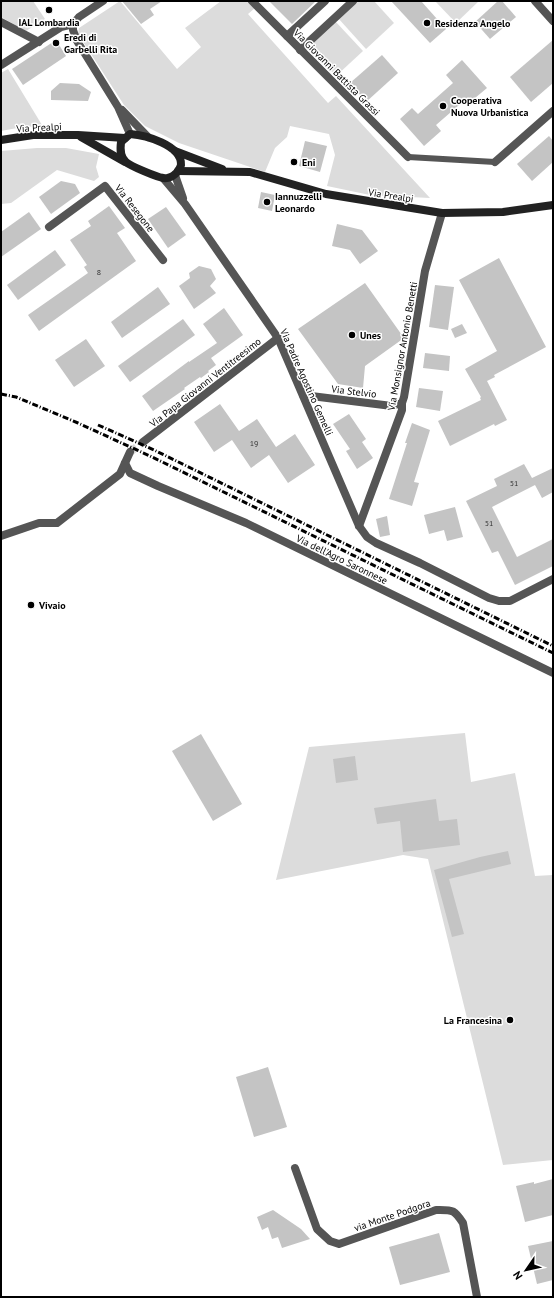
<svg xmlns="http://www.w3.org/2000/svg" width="554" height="1298" viewBox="0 0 554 1298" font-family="'PT Sans',sans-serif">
<rect width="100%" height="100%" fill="#fff"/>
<!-- green -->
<g fill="#dcdcdc">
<path d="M1,1h32l12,18 -19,12 -25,-14z"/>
<path d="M120,1l57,68 24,-22 -16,-19 36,-27h27l7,7 -7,6 80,89 8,-7 94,102 -60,-3 -43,-9 8,-31 -6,-21 -39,-8 -3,11 -12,11 -10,24 -86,-29 -34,-17 -21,-21 -46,-71 1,-6z"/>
<path d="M357,1h17l20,22 -28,26 -28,-31z"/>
<path d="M435,1h44l-23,22z"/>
<path d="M335,21l28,30 -27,25 -28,-30z"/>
<path d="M8,69l37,61 -17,-4 -27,5v-58z"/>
<path d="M37,148h29l33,6 -3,13 3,10 -5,4 -37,-11 -46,33 -10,1v-53z"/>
<path d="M465,733l6,49 44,-9 20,103 18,-1v285l-50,5 -75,-306 -25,-4 -127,25 33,-133z"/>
</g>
<!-- building -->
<g fill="#c4c4c4">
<path d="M122,1h40l-12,8 4,6 -13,9z"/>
<path d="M269,1h47l-24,23z"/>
<path d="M391,1h30l25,28 -16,14z"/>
<path d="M498,1h4l14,16 -26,22 -15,-17z"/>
<path d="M56,40l10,16 -43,29 -11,-16z"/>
<path d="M553,40v43l-22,19 -21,-25z"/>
<path d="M382,55l16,18 -32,29 -16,-19z"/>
<path d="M462,60l25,28 -18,15 -3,-4 -30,26 5,6 -17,15 -24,-27 12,-11 6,6 35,-31 -7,-8z"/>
<path d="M60,83l19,1 12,8 -3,9 -37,-1v-9z"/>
<path d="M549,136l4,5v21l-21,19 -15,-17z"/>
<path d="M305,141l22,5 -7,26 -21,-6z"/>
<path d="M61,181l14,3 5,9 -29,21 -12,-17z"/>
<path d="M261,192l14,3 -3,16 -14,-3z"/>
<path d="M109,206l16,22 -8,5 19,28 -97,70 -11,-16 60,-42 -4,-6 3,-2 -17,-25 21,-14 -3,-5z"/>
<path d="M166,207l20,28 -18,13 -20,-29z"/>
<path d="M29,212l12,17 -40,28v-25z"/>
<path d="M337,224l25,6 16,21 -18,13 -10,-14 -18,-4z"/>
<path d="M55,250l11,15 -48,35 -11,-15z"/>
<path d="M499,258l47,89 -52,28 1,2 -8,4 20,39 -12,6 -1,-2 -44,22 -12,-25 43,-21 -1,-2 1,-1 -16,-28 32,-18 -38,-71z"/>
<path d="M199,266l12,3 5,10 -6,7 6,7 -22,16 -15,-23 11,-8 -1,-5z"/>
<path d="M365,283l39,55 -39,28 -2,22 -25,-4 -40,-55z"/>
<path d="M435,285l19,2 -6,43 -19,-3z"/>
<path d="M158,287l12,17 -48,34 -11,-16z"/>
<path d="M224,308l19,27 -32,23 5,7 -8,6 1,1 -8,6 -1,-1 -16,11 1,1 -32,22 -11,-15 47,-35v1l28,-19 -14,-19z"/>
<path d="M183,319l12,16 -65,47 -12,-16z"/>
<path d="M462,324l5,9 -12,5 -4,-9z"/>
<path d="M86,339l19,27 -31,21 -19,-27z"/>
<path d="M425,353l25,3 -1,15 -26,-3z"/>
<path d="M419,388l24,3 -3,20 -24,-4z"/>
<path d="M220,404l19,27 18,-12 19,28 19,-13 20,31 -27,18 -19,-28 -18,13 -19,-28 -18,12 -20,-30z"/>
<path d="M349,414l17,25 -4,3 11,16 -16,11 -11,-18 4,-2 -17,-25z"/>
<path d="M412,423l18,7 -16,52 5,1 -7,23 -23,-7 18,-56h-2z"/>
<path d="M524,464l8,14 21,-10v24l-11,6 -7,-13 -43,22 25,50 36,-18v27l-38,19 -17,-34 -6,2 -26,-52 31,-15 -3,-7z"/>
<path d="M455,507l8,30 -16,4 -3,-11 -15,4 -5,-19z"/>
<path d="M387,516l3,19 -10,2 -4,-18z"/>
<path d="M201,734l41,70 -29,17 -41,-70z"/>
<path d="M355,756l3,24 -22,3 -3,-24z"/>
<path d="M436,799l3,22 18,-2 3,26 -57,7 -3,-31 -23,3 -3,-16z"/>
<path d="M508,851l3,13 -62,15 15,55 -12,3 -18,-67 46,-13z"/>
<path d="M268,1067l19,60 -33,10 -18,-60z"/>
<path d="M553,1179v36l-28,7 -9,-36 18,-4v2z"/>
<path d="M273,1210l28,19 9,10 -28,9 -4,-11 -6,2 -4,-12 -6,3 -5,-13z"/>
<path d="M439,1233l11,39 -50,13 -11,-38z"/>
<path d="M553,1241v39l-16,4 -9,-38z"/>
</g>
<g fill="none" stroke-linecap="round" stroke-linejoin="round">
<!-- street-tunnel -->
<path stroke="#d9d9d9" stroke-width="8" stroke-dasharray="8 4" stroke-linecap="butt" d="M130,452l13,-10"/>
<!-- lane -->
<path stroke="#555" stroke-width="6" d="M408,157l87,5"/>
<!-- street -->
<g stroke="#555" stroke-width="8">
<path d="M252,1l156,156"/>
<path d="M535,1l18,20"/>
<path d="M1,22l38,20"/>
<path d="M73,24v6l4,11 41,66 12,27"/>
<path d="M287,36l38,-35"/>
<path d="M300,50l53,-49"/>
<path d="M1,65l60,-38 12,-3 6,-7 24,-16"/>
<path d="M122,110l26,27"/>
<path d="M495,162l58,-51"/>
<path d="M175,175l8,23"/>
<path d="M163,178l22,26 93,134 81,188 8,11 9,6 44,20 69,35 10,3h11l43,-22"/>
<path d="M49,227l56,-41 58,74"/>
<path d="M303,395l89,11 10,-3"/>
<path d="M143,442l135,-104"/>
<path d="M125,463l5,10 28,13 88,37 307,150"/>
<path d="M359,526l43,-116v-7l2,-6 21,-126 17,-58"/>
<path d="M1,536l38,-13h18l63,-49 10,-22"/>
<path d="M295,1168l22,61 13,12 9,3 97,-34c17,0 18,-1 27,13l14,74"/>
</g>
<!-- secondary -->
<g stroke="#222" stroke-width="8">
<path d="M130,134c15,1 52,11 51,31 -1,3 -4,8 -7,10 -2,2 -8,4 -11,3 -6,-1 -33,-12 -37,-16 -6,-5 -6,-12 -5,-20z"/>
<path d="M81,137l44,25"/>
<path d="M1,140l32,-5h45l47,3"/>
<path d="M175,151l47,18"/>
<path d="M178,171l72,1 76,22 116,19 61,-1 50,-7"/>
</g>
<!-- rail -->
<g stroke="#000" stroke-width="3" stroke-dasharray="6 2 1 2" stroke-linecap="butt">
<path d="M1,394l15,3 62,26 72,33 403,197"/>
<path d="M98,425l56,25 399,196"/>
</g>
</g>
<!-- markers -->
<g fill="#000" stroke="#fff" stroke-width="1.5">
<circle cx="49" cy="10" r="4"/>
<circle cx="427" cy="23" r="4"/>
<circle cx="56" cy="43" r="4"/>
<circle cx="443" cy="106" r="4"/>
<circle cx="294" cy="162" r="4"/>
<circle cx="267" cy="202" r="4"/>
<circle cx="352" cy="335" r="4"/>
<circle cx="31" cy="605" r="4"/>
<circle cx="510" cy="1020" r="4"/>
</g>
<g text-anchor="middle" stroke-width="3" stroke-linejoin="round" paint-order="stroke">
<!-- number labels -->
<g font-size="8" fill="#313131">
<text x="99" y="275">8</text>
<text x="254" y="446">19</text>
<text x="514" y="486">51</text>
<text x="489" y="526">51</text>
</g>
<!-- poi labels -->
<g font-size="10" font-weight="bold" fill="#000" stroke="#fff" text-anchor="start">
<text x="49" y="26" text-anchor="middle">IAL Lombardia</text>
<text x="435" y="27">Residenza Angelo</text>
<text x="64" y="41">Eredi di<tspan x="64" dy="12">Garbelli Rita</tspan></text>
<text x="451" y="104">Cooperativa<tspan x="451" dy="12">Nuova Urbanistica</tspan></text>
<text x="302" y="166">Eni</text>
<text x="275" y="200">Iannuzzelli<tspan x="275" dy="12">Leonardo</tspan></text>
<text x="360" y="339">Unes</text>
<text x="39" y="609">Vivaio</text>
<text x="502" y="1024" text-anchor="end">La Francesina</text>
</g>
<!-- street labels -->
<g font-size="10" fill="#000" stroke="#fff">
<text transform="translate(337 72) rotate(45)" y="4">Via Giovanni Battista Grassi</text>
<text transform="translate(39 127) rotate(-3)" y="4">Via Prealpi</text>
<text transform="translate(391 195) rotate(9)" y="4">Via Prealpi</text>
<text transform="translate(135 208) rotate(52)" y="4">Via Resegone</text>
<text transform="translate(402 346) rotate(-80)" y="4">Via Monsignor Antonio Benetti</text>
<text transform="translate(205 382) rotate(-38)" y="4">Via Papa Giovanni Ventitreesimo</text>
<text transform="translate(307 382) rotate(66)" y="4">Via Padre Agostino Gemelli</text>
<text transform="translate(354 391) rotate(7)" y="4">Via Stelvio</text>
<text transform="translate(342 559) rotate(26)" y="4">Via dell'Agro Saronnese</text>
<text transform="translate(392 1215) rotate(-19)" y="4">via Monte Podgora</text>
</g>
</g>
<!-- border -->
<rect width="554" height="1298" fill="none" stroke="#000000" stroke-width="4"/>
<!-- north arrow -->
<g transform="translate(526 1270) rotate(236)" stroke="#ffffff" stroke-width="3" paint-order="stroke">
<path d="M0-3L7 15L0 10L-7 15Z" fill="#000000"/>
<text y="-6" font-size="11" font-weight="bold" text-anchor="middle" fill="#000000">N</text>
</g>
</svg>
